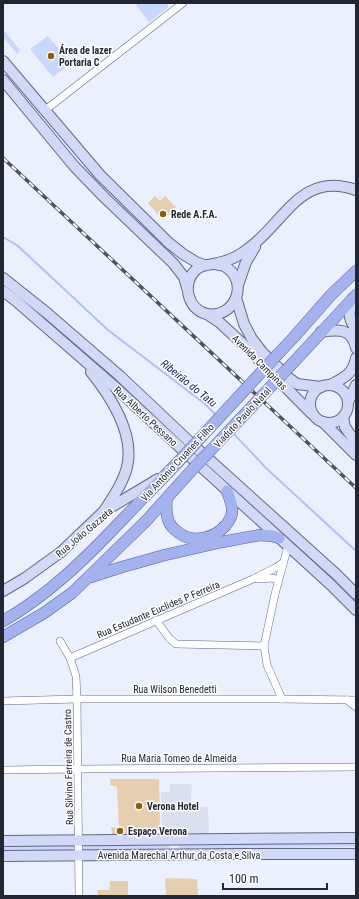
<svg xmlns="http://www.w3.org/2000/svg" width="359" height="899" viewBox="0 0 359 899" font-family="'Roboto Condensed',sans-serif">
<rect width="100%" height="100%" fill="#ebf0fe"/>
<!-- built -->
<path fill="#dbe0f1" d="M170,784h22l-2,22 18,1 1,26h-47l-1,-41h9z"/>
<!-- green -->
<g fill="#cad7fd">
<path d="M139,3h27l3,4 -20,15 -13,-17z"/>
<path d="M3,29l17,21 -3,4 -14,-17z"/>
<path d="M48,36l23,27 -18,14 -23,-28z"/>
<path d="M356,841v6l-173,2 -4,-1 -1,-3 2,-1z"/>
<path d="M169,844l1,3 -3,2 -76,1h-5l-3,-1 1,-3 1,-1z"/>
<path d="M70,845l4,1v2l-2,2 -28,1h-41v-5z"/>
</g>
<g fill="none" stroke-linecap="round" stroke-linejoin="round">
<!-- stream -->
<g stroke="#aec0f8" stroke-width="2">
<path d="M3,237l15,9 90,84 97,74 11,11"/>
<path d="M233,433l33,35 90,83"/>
</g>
</g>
<!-- building -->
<g fill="#e6cfb1">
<path d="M155,196l5,5 5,-5 11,11 -13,13 -15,-17z"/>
<path d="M110,779h49l1,52 -22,-1v3l-26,1 -1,-7 8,1 -2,-41 -7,-2z"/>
<path d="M165,878l32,1 1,17h-32z"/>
<path d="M110,881h18v15h-30l-1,-6h12z"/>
</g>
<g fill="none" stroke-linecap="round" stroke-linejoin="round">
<defs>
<g id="street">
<path d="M44,111l139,-108"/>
<path d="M257,579l16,-1 5,3"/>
<path d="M156,620l13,18 7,6 88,2"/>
<path d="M60,641l10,17 6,18 1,23 2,197"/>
<path d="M70,658l183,-79 22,-11 8,-5"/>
<path d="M282,699l-15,-34 -3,-19 11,-52 13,-48"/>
<path d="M347,700l9,7"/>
<path d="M3,701l74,-2h205l74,1"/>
<path d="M3,770l75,-1 278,-2"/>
</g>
<g id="secondary">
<path d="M3,61l97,114 69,68 14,11 13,8 8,3"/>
<path d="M3,80l71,86 31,32 68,65 11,14 3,11"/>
<path d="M215,264c3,1 7,1 9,2 26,14 12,53 -17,48 -20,-4 -26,-33 -10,-45 6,-5 14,-4 21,-6 9,-2 19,-6 27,-12 39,-26 54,-81 111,-61"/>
<path d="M3,278l44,35 73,63 73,69 143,129 20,20"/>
<path d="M238,285l8,-23 9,-15"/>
<path d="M3,291l13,10 99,86 70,65 146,133 25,25"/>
<path d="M236,298l8,26 8,15 10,13 28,27 7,5 24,3"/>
<path d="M353,298c-4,13 -6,20 3,31"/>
<path d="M207,314l12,8 24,22 68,69"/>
<path d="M321,332c17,-3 31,-4 35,16"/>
<path d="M91,372c20,25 44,62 36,95 -4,16 -14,30 -23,44"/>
<path d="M330,385c14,-7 23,-11 26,-27"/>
<circle cx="329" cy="404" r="19"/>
<path d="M348,402l8,-17"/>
<path d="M343,417l2,10 11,16"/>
<path d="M323,422l33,33"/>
<path d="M3,591l22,-13 36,-26 42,-40 55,-33"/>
<path d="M3,841l353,-3"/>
<path d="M3,856l237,-2h116"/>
</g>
<g id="primary">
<path d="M278,354l16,-17 37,-42 25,-24"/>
<path d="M292,364l64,-69"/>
<path d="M167,498c-1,7 -1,17 2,24 2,5 6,8 10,11 15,11 36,5 47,-8 3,-4 6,-8 6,-13 1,-7 -3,-15 -5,-21"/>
<path d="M91,577l31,-10 43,-12 57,-13 38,-7 12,1 7,2"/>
<path d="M3,621c46,-26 84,-64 120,-102 19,-20 38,-39 57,-59"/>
<path d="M3,637l41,-24 28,-20 74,-72 46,-51"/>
</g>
</defs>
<!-- street casing -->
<use href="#street" stroke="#5f6885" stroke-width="8"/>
<!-- secondary casing -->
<use href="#secondary" stroke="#5f6885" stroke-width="12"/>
<!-- primary casing -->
<use href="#primary" stroke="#5061a4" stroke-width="12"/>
<!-- street -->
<use href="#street" stroke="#fff" stroke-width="7"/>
<!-- secondary -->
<use href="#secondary" stroke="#d2d9f6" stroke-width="10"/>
<!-- primary -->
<use href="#primary" stroke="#a4b3ed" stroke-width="11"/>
<defs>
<path id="rail" d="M3,158l353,330"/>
</defs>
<!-- rail casing -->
<use href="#rail" stroke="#4e525e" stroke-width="3.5"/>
<!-- rail -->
<use href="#rail" stroke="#fff" stroke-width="2" stroke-dasharray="6" stroke-linecap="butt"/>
<defs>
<g id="primary-bridge">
<path d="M180,460l98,-106"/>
<path d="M192,470l100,-106"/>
</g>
</defs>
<!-- primary-bridge casing -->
<use href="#primary-bridge" stroke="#5061a4" stroke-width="12" stroke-linecap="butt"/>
<!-- primary-bridge -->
<use href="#primary-bridge" stroke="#a4b3ed" stroke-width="11"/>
</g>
<!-- markers -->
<g fill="#8f5f0b" stroke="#fff" stroke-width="1.5">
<circle cx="51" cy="56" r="4"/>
<circle cx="163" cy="214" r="4"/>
<circle cx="139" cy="806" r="4"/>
<circle cx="120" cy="831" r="4"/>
</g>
<g text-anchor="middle" stroke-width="3" stroke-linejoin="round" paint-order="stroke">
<!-- poi labels -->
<g font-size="10" font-weight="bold" fill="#222632" stroke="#fff" text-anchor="start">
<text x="59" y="54">Área de lazer<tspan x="59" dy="12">Portaria C</tspan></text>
<text x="171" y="218">Rede A.F.A.</text>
<text x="147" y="810">Verona Hotel</text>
<text x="128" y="835">Espaço Verona</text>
</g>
<!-- street labels -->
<g font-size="10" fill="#222632" stroke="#fff">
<text transform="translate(260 362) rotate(45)" y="4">Avenida Campinas</text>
<text transform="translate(146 416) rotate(43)" y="4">Rua Alberto Pessano</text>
<text transform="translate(242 417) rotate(-47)" y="4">Viaduto Paulo Natal</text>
<text transform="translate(177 462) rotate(-47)" y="4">Via Antônio Cruanes Filho</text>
<text transform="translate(84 532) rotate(-40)" y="4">Rua João Gazzeta</text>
<text transform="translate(158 609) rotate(-23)" y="4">Rua Estudante Euclides P Ferreira</text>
<text x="175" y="693">Rua Wilson Benedetti</text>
<text x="179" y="762">Rua Maria Tomeo de Almeida</text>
<text transform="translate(68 767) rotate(-91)" y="4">Rua Silvino Ferreira de Castro</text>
<text x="179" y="859">Avenida Marechal Arthur da Costa e Silva</text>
</g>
<!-- water labels -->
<g font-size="11" font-style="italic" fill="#182261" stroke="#fff">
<text transform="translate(189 383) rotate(39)" y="4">Ribeirão do Tatu</text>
</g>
</g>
<!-- border -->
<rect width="359" height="899" fill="none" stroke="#222632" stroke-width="8"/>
<!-- scale -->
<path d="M223 883v6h104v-6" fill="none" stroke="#222632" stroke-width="2"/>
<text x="229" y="883" font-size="12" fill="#222632" stroke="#ffffff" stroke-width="3" paint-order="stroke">100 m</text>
</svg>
